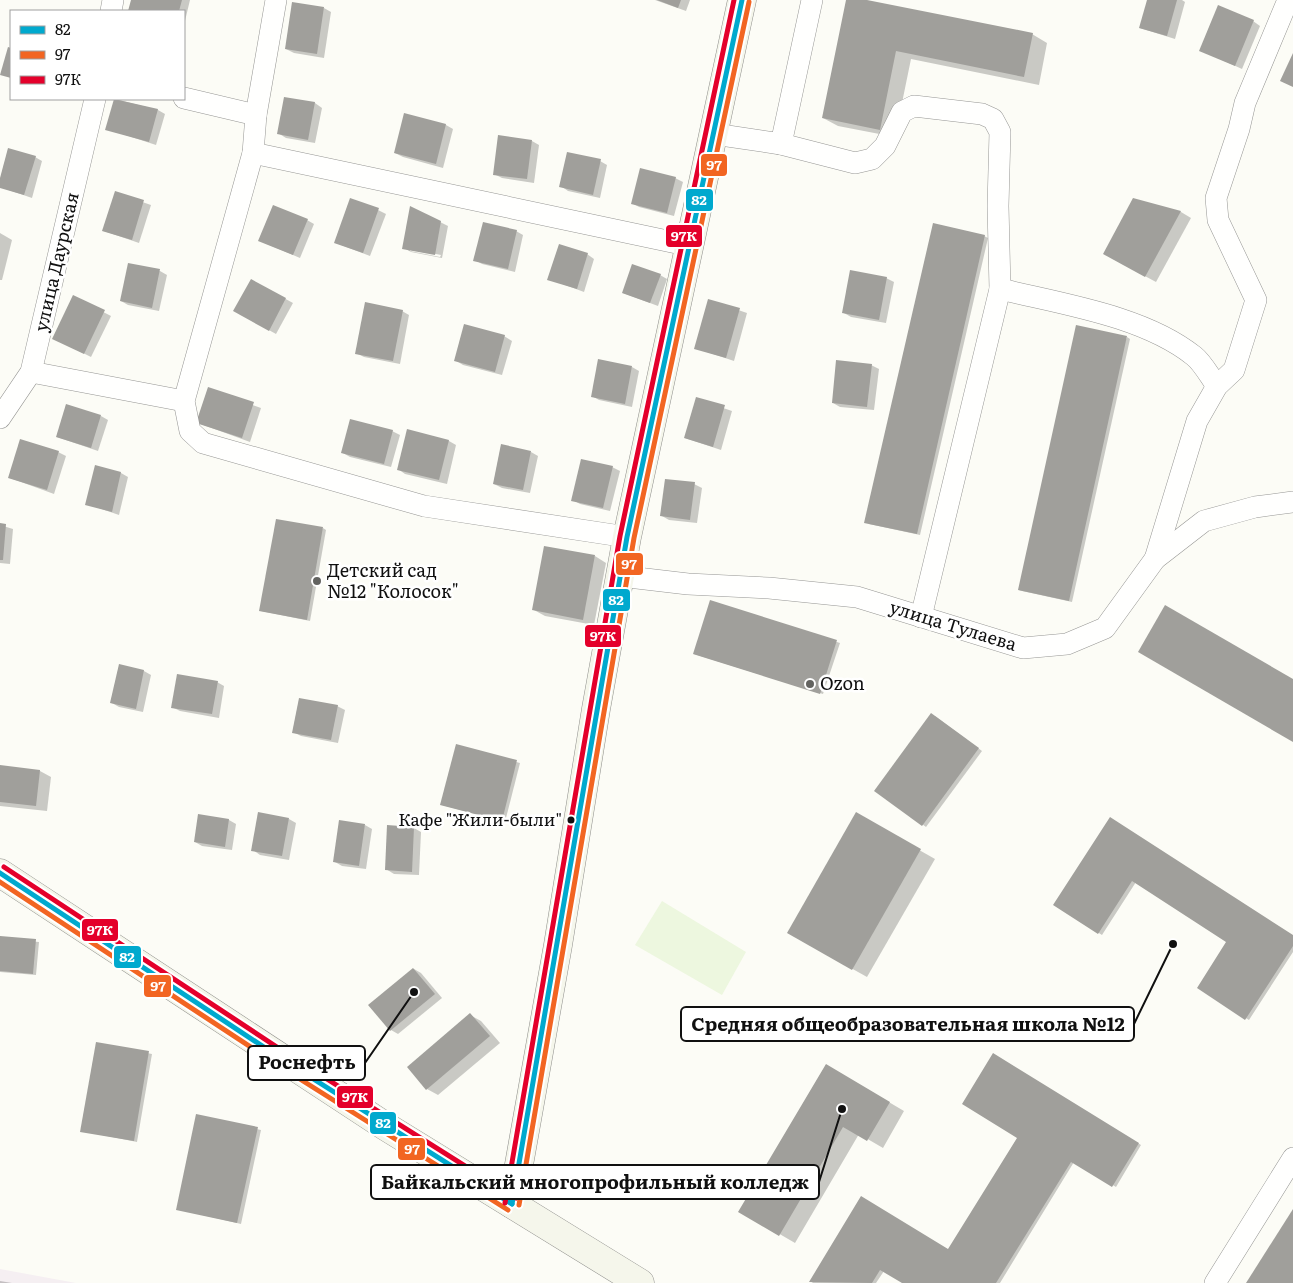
<svg xmlns="http://www.w3.org/2000/svg" width="1293" height="1283" viewBox="0 0 1293 1283" font-family="Literata,serif">
<rect width="100%" height="100%" fill="#fcfcf6"/>
<!-- industrial -->
<path fill="#f5eff2" d="M0,1269l76,14h-76z"/>
<!-- pitch -->
<path fill="#edf7df" d="M662,901l84,51 -24,43 -87,-50z"/>
<!-- shadow -->
<g fill="#0003" fill-rule="evenodd">
<path d="M133,0h57l-6,25v-14h-54z"/>
<path d="M655,0h35l-4,11z"/>
<path d="M847,0h14l171,34 15,9 -8,42 -128,-26 -16,78 -57,-11 -15,-8z"/>
<path d="M1148,0h34l3,2 -10,37 -35,-11z"/>
<path d="M324,8l7,4 -7,46 -30,-5 -8,-4z"/>
<path d="M1253,21l7,5 -18,43 -42,-19z"/>
<path d="M285,98l30,5 7,5 -7,35 -29,-5 -8,-5z"/>
<path d="M115,99l43,11 7,4 -9,31 -49,-16z"/>
<path d="M405,115l41,10 7,4 -10,39 -40,-11 -8,-4z"/>
<path d="M532,141l7,4 -5,38 -32,-5 -8,-4z"/>
<path d="M35,157l7,4 -10,37 -32,-11v-5z"/>
<path d="M600,161l7,4 -7,33 -32,-7 -7,-5z"/>
<path d="M675,178l8,4 -9,34 -35,-9 -7,-4z"/>
<path d="M116,193l35,12 -12,38 -35,-12z"/>
<path d="M1134,200l47,12 10,6 -35,64 -41,-22z"/>
<path d="M378,210l8,4 -16,42 -34,-13z"/>
<path d="M307,220l7,4 -14,34 -33,-14z"/>
<path d="M440,222l8,4 -6,32 -31,-6 -7,-4zM410,249l31,6 -1,2 -30,-6z"/>
<path d="M516,231l7,4 -8,37 -33,-8 -7,-4z"/>
<path d="M0,233l12,7 -10,40h-2z"/>
<path d="M984,236l4,2 -68,297 -51,-11z"/>
<path d="M587,254l7,5 -10,33 -35,-13z"/>
<path d="M129,264l31,7 7,4 -8,36 -31,-6 -7,-4z"/>
<path d="M660,275l7,4 -9,27 -35,-13z"/>
<path d="M886,278l8,4 -8,41 -35,-6 -7,-4z"/>
<path d="M251,280l42,23 -17,31 -41,-23z"/>
<path d="M74,297l37,19 -20,41 -32,-16z"/>
<path d="M709,300l38,13 -13,48 -39,-13z"/>
<path d="M402,311l7,4 -9,49 -36,-7 -8,-4z"/>
<path d="M504,336l8,5 -10,34 -39,-10 -8,-5z"/>
<path d="M1127,337l3,2 -58,263 -50,-11 -3,-1z"/>
<path d="M871,365l8,4 -5,41 -34,-3 -7,-4z"/>
<path d="M632,367l7,4 -7,36 -33,-7 -7,-4z"/>
<path d="M209,389l52,19 -11,34 -52,-19z"/>
<path d="M697,399l35,12 -11,39 -36,-12z"/>
<path d="M101,416l7,4 -10,31 -41,-14z"/>
<path d="M392,431l8,4 -9,32 -41,-10 -7,-4z"/>
<path d="M408,431l41,10 7,4 -9,39 -42,-10 -7,-5z"/>
<path d="M58,452l8,4 -12,38 -44,-16z"/>
<path d="M531,452l7,4 -8,37 -28,-5 -8,-4z"/>
<path d="M96,467l25,6 7,4 -9,38 -32,-11z"/>
<path d="M612,467l8,4 -10,40 -30,-7 -7,-4z"/>
<path d="M694,484l8,4 -5,35 -28,-3 -7,-4z"/>
<path d="M0,525l13,4 -3,35 -10,-1z"/>
<path d="M323,528l3,2 -16,91 -49,-10z"/>
<path d="M595,556l11,7 -12,62 -49,-9 -11,-6z"/>
<path d="M711,602l129,41 -17,51 -129,-40z"/>
<path d="M120,666l24,5 7,4 -8,37 -24,-5 -7,-4z"/>
<path d="M217,682l7,4 -5,32 -39,-7 -8,-4z"/>
<path d="M337,706l8,4 -7,33 -37,-7 -8,-4z"/>
<path d="M935,716l47,35 -56,76 -50,-37z"/>
<path d="M457,746l63,17 -15,59 -63,-17z"/>
<path d="M0,766l40,5 11,6 -4,34 -47,-5z"/>
<path d="M856,814l79,45 -68,118 -79,-44z"/>
<path d="M199,816l30,4 7,4 -4,26 -30,-4 -7,-4z"/>
<path d="M289,819l7,4 -7,37 -29,-5 -7,-5z"/>
<path d="M1110,819l183,117v16l-44,68 -51,-32 30,-46 -92,-60 -34,53 -47,-30z"/>
<path d="M365,825l7,4 -6,40 -24,-3 -7,-4z"/>
<path d="M414,828l7,4 -2,43 -25,-1 -8,-5z"/>
<path d="M0,938l39,4 -3,33 -36,-3z"/>
<path d="M414,969l7,4 21,25 -44,36 -7,-4z"/>
<path d="M470,1015l11,6 19,22 -62,52 -11,-6z"/>
<path d="M97,1043l55,11 -15,88 -55,-11z"/>
<path d="M993,1055l148,90 -25,42 -42,-25 -74,121h-96l-20,-12 -8,12h-63l-3,-2 139,-30 69,-114z"/>
<path d="M826,1065l78,46 -21,37 -24,-14 -64,109 -55,-32z"/>
<path d="M197,1116l64,14 -20,94 -64,-15z"/>
<path d="M0,1281l12,2h-12z"/>
</g>
<!-- building -->
<g fill="#a09f9b">
<path d="M131,0h51l-3,11h-51z"/>
<path d="M657,0h24l-3,8z"/>
<path d="M846,0h21l166,33 -9,44 -128,-26 -16,79 -58,-12z"/>
<path d="M1147,0h30l-10,36 -28,-8z"/>
<path d="M292,2l32,5 -7,47 -32,-5z"/>
<path d="M1218,5l36,15 -19,46 -36,-15z"/>
<path d="M8,47l3,1v30l-11,-3z"/>
<path d="M1293,53v34l-13,-6z"/>
<path d="M284,97l31,5 -7,38 -31,-6z"/>
<path d="M114,99l44,10 -9,33 -44,-12z"/>
<path d="M404,113l42,11 -10,40 -42,-11z"/>
<path d="M498,135l34,5 -5,39 -34,-4z"/>
<path d="M8,148l28,8 -12,39 -24,-7v-10z"/>
<path d="M567,152l34,7 -8,36 -34,-8z"/>
<path d="M640,168l36,9 -9,36 -36,-9z"/>
<path d="M115,191l29,9 -12,40 -30,-9z"/>
<path d="M350,198l29,10 -16,45 -29,-10z"/>
<path d="M1133,198l48,13 -36,66 -42,-23z"/>
<path d="M273,205l35,14 -15,36 -35,-14z"/>
<path d="M410,206l31,15 -6,34 -33,-6z"/>
<path d="M483,222l34,8 -9,39 -35,-8z"/>
<path d="M933,223l52,12 -68,299 -53,-11z"/>
<path d="M559,244l29,9 -11,36 -30,-9z"/>
<path d="M128,263l32,6 -8,39 -32,-7z"/>
<path d="M632,264l29,10 -11,29 -28,-10z"/>
<path d="M850,270l37,7 -8,43 -37,-7z"/>
<path d="M251,279l35,19 -17,33 -36,-20z"/>
<path d="M73,295l32,15 -21,44 -32,-15z"/>
<path d="M708,299l32,9 -14,50 -32,-9z"/>
<path d="M365,302l38,8 -10,51 -38,-7z"/>
<path d="M464,324l41,11 -10,37 -41,-11z"/>
<path d="M1076,325l51,11 -58,265 -51,-11z"/>
<path d="M598,359l34,7 -7,38 -34,-7z"/>
<path d="M836,360l36,4 -5,43 -35,-4z"/>
<path d="M208,387l46,15 -12,36 -46,-15z"/>
<path d="M696,397l29,8 -12,42 -29,-9z"/>
<path d="M66,404l35,11 -10,33 -35,-11z"/>
<path d="M350,419l43,11 -9,34 -43,-11z"/>
<path d="M407,429l42,11 -10,40 -42,-10z"/>
<path d="M20,439l39,12 -12,39 -39,-12z"/>
<path d="M501,444l30,7 -8,39 -30,-6z"/>
<path d="M581,459l32,7 -10,42 -32,-7z"/>
<path d="M95,465l26,7 -9,40 -27,-7z"/>
<path d="M665,479l30,3 -5,38 -30,-4z"/>
<path d="M276,519l47,8 -16,93 -48,-9z"/>
<path d="M0,523l6,1 -3,36h-3z"/>
<path d="M544,546l51,9 -12,65 -51,-10z"/>
<path d="M710,600l127,40 -17,54 -127,-40z"/>
<path d="M1165,605l128,74v63l-155,-90z"/>
<path d="M119,664l25,6 -8,39 -26,-6z"/>
<path d="M177,674l41,7 -6,33 -41,-6z"/>
<path d="M299,698l39,7 -7,35 -39,-7z"/>
<path d="M931,713l48,35 -57,78 -48,-35z"/>
<path d="M456,744l61,16 -15,61 -62,-16z"/>
<path d="M0,765l40,5 -4,36 -36,-4z"/>
<path d="M258,812l31,6 -7,38 -31,-5z"/>
<path d="M856,812l65,37 -69,121 -65,-37z"/>
<path d="M198,814l31,5 -4,28 -31,-5z"/>
<path d="M1110,817l183,118v11l-48,74 -48,-32 29,-46 -94,-61 -34,53 -45,-29z"/>
<path d="M339,820l26,4 -6,42 -26,-4z"/>
<path d="M387,825l27,2 -2,45 -27,-2z"/>
<path d="M0,936l36,3 -3,35 -33,-3z"/>
<path d="M413,968l22,26 -45,37 -22,-26z"/>
<path d="M470,1013l20,23 -64,54 -19,-23z"/>
<path d="M96,1042l53,9 -15,90 -54,-9z"/>
<path d="M993,1053l146,90 -27,44 -41,-25 -75,121h-94l-22,-13 -8,13 -63,-1 52,-86 87,53 69,-111 -55,-34z"/>
<path d="M826,1064l64,38 -23,39 -24,-14 -64,109 -41,-24z"/>
<path d="M196,1114l62,13 -21,96 -61,-13z"/>
<path d="M1293,1209v74h-47z"/>
</g>
<g fill="none" stroke-linecap="round" stroke-linejoin="round">
<defs>
<g id="street">
<path d="M276,0l-20,115 -3,38 -69,248 6,30 13,12 221,63 203,31"/>
<path d="M111,11l2,-11"/>
<path d="M184,98l72,17"/>
<path d="M714,134l67,10 74,19 17,-4 13,-13 17,-34 12,-6 68,8 11,5 7,13 -2,74 2,83 -79,328"/>
<path d="M781,144l31,-144"/>
<path d="M253,153l438,93"/>
<path d="M1000,289c62,15 144,27 194,67 9,7 16,21 23,30"/>
<path d="M31,372l153,29"/>
<path d="M0,418l31,-46 64,-273"/>
<path d="M1155,559l42,-138 20,-35 17,-16 22,-70 -38,-80 -2,-22 23,-69 6,-26 43,-103"/>
<path d="M620,576l68,8 81,4 88,9 166,51 44,-4 38,-16 50,-69 49,-38 51,-14 38,-5"/>
<path d="M1215,1283l78,-125"/>
</g>
<g id="secondary">
<path d="M0,873l385,253 255,157"/>
<path d="M512,1204l46,-259 38,-236 31,-172 115,-537"/>
</g>
</defs>
<!-- street casing -->
<use href="#street" stroke="#969694" stroke-width="22"/>
<!-- secondary casing -->
<use href="#secondary" stroke="#8d8d8a" stroke-width="29"/>
<!-- street -->
<use href="#street" stroke="#fffffe" stroke-width="21"/>
<!-- secondary -->
<use href="#secondary" stroke="#f5f6eb" stroke-width="28"/>
<defs>
<g id="bus-1">
<path d="M0,873l288,190 224,141"/>
<path d="M512,1204l115,-667 115,-537"/>
</g>
<g id="bus-2">
<path d="M0,882l284,187 224,141"/>
<path d="M519,1205l115,-667 115,-536"/>
</g>
<g id="bus-3">
<path d="M4,867l288,190 224,141"/>
<path d="M505,1203l115,-667 114,-536"/>
</g>
</defs>
<!-- bus-1 casing -->
<use href="#bus-1" stroke="#fff" stroke-width="9"/>
<!-- bus-2 casing -->
<use href="#bus-2" stroke="#fff" stroke-width="9"/>
<!-- bus-3 casing -->
<use href="#bus-3" stroke="#fff" stroke-width="9"/>
<!-- bus-1 -->
<use href="#bus-1" stroke="#00a9ce" stroke-width="5"/>
<!-- bus-2 -->
<use href="#bus-2" stroke="#f26522" stroke-width="5"/>
<!-- bus-3 -->
<use href="#bus-3" stroke="#e4002b" stroke-width="5"/>
</g>
<!-- markers -->
<g fill="#636360" stroke="#fff" stroke-width="2">
<circle cx="317" cy="581" r="5"/>
<circle cx="810" cy="684" r="5"/>
</g>
<circle fill="#101010" stroke="#fff" stroke-width="2" cx="571" cy="820" r="4.5"/>
<g text-anchor="middle" stroke-width="5" stroke-linejoin="round" paint-order="stroke">
<!-- bus labels -->
<g font-size="17" fill="#101010" stroke="#fff" text-anchor="end">
<text x="562" y="826">Кафе "Жили-были"</text>
</g>
<!-- street labels -->
<g font-size="18" fill="#101010" stroke="#fff">
<text transform="translate(57 262) rotate(-77)" y="6">улица Даурская</text>
<text transform="translate(953 626) rotate(17)" y="6">улица Тулаева</text>
</g>
<!-- poi labels -->
<g font-size="18" fill="#101010" stroke="#fff" text-anchor="start">
<text x="327" y="577">Детский сад<tspan x="327" dy="21">№12 "Колосок"</tspan></text>
<text x="820" y="690">Ozon</text>
</g>
</g>
<!-- callouts -->
<path fill="none" stroke="#101010" stroke-width="2" d="M1173 944L1134 1024M414 992L365 1063M842 1109L819 1182"/>
<g fill="#101010" stroke="#fff" stroke-width="2">
<circle cx="1173" cy="944" r="5"/>
<circle cx="414" cy="992" r="5"/>
<circle cx="842" cy="1109" r="5"/>
</g>
<g fill="#fff" stroke="#101010" stroke-width="2">
<rect x="681" y="1007" width="453" height="34" rx="5"/>
<rect x="248" y="1046" width="117" height="34" rx="5"/>
<rect x="371" y="1165" width="448" height="34" rx="5"/>
</g>
<g font-size="19" text-anchor="middle" font-weight="bold" fill="#101010">
<text x="908" y="1031">Средняя общеобразовательная школа №12</text>
<text x="307" y="1069">Роснефть</text>
<text x="595" y="1189">Байкальский многопрофильный колледж</text>
</g>
<g stroke="#fff" stroke-width="2">
<rect x="700" y="153" width="28" height="24" rx="5" fill="#f26522"/>
<rect x="685" y="188" width="29" height="24" rx="5" fill="#00a9ce"/>
<rect x="665" y="224" width="38" height="24" rx="5" fill="#e4002b"/>
<rect x="615" y="552" width="29" height="24" rx="5" fill="#f26522"/>
<rect x="602" y="588" width="29" height="24" rx="5" fill="#00a9ce"/>
<rect x="584" y="624" width="38" height="24" rx="5" fill="#e4002b"/>
<rect x="81" y="918" width="38" height="24" rx="5" fill="#e4002b"/>
<rect x="113" y="945" width="29" height="24" rx="5" fill="#00a9ce"/>
<rect x="143" y="974" width="29" height="24" rx="5" fill="#f26522"/>
<rect x="336" y="1085" width="38" height="24" rx="5" fill="#e4002b"/>
<rect x="369" y="1111" width="28" height="24" rx="5" fill="#00a9ce"/>
<rect x="397" y="1137" width="29" height="24" rx="5" fill="#f26522"/>
</g>
<g font-size="14" text-anchor="middle" font-weight="bold" fill="#fff">
<text x="714" y="170">97</text>
<text x="699" y="205">82</text>
<text x="684" y="241">97К</text>
<text x="629" y="569">97</text>
<text x="616" y="605">82</text>
<text x="603" y="641">97К</text>
<text x="100" y="935">97К</text>
<text x="127" y="962">82</text>
<text x="158" y="991">97</text>
<text x="355" y="1102">97К</text>
<text x="383" y="1128">82</text>
<text x="412" y="1154">97</text>
</g>
<!-- legend -->
<rect x="10" y="10" width="175" height="90" fill="#ffffff" stroke="#9f9f9f"/>
<rect x="20" y="26" width="25" height="8" fill="#00a9ce" stroke="#9f9f9f"/>
<text x="55" y="35" font-size="15" fill="#101010">82</text>
<rect x="20" y="51" width="25" height="8" fill="#f26522" stroke="#9f9f9f"/>
<text x="55" y="60" font-size="15" fill="#101010">97</text>
<rect x="20" y="76" width="25" height="8" fill="#e4002b" stroke="#9f9f9f"/>
<text x="55" y="85" font-size="15" fill="#101010">97К</text>
</svg>
